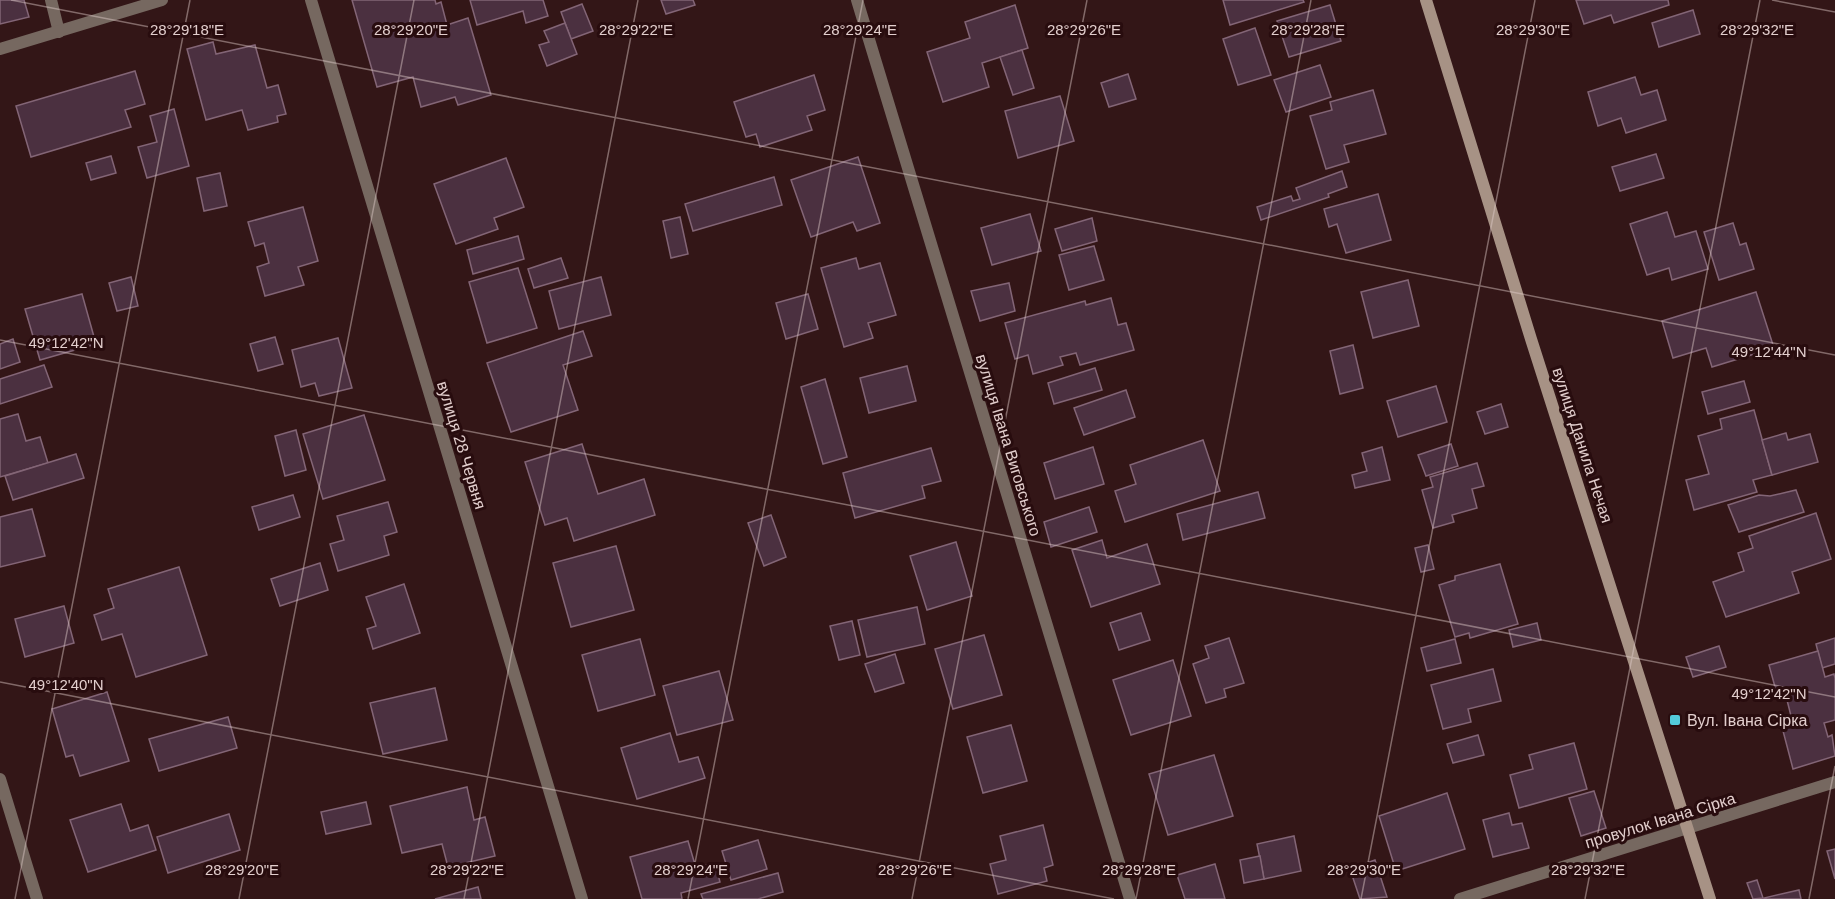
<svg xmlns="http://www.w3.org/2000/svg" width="1835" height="899" viewBox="0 0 1835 899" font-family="Helvetica,sans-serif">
<rect width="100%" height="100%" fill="#331617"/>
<!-- building -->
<g fill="#4b3040" stroke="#836576" stroke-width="1.5">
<path d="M0,0h24l5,17 -29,7z"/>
<path d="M352,0h83l1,4 5,-2 6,23 21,-7 23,77 -33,10 -3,-8 -34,10 -8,-30 -36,10z"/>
<path d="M470,0h73l5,16 -22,7 -3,-12 -46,14z"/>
<path d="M661,0h32l2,5 -29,9z"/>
<path d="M1223,0h80l1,2 -74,23z"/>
<path d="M1576,0h92l1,5 -55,18 -3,-8 -27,9z"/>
<path d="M582,4l11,27 -22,8 -10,-27z"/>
<path d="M1015,5l13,43 -46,15 7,24 -46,15 -16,-50 43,-14 -5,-16z"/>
<path d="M1330,5l11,36 -52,16 -12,-36z"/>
<path d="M1693,10l7,24 -41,13 -7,-24z"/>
<path d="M565,23l12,31 -30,12 -8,-21 10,-3 -5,-11z"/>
<path d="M1255,28l16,47 -33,10 -15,-46z"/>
<path d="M213,42l3,12 39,-9 12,43 11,-3 8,29 -9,2 1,6 -30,8 -6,-20 -36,10 -19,-71z"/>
<path d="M1022,50l12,38 -21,7 -13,-38z"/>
<path d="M1320,65l11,32 -45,15 -12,-32z"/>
<path d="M135,71l10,33 -20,6 6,17 -100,30 -15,-51z"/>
<path d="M1128,74l8,25 -27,8 -8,-24z"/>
<path d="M814,75l11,35 -18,6 5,14 -52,17 -4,-13 -10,3 -12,-35z"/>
<path d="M1635,77l6,18 16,-5 9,30 -40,13 -5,-15 -23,8 -10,-34z"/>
<path d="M1373,90l13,44 -42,11 5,17 -23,7 -16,-53 22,-6 -2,-8z"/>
<path d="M1060,96l14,45 -56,17 -13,-47z"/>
<path d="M174,109l15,57 -42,12 -9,-31 19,-5 -7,-26z"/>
<path d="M1656,154l8,24 -44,13 -8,-24z"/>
<path d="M111,156l5,17 -25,7 -5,-17z"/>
<path d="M858,157l22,66 -23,8 -4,-9 -42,15 -20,-57z"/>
<path d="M506,158l18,49 -30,11 4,11 -42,15 -22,-60z"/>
<path d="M1342,171l5,16 -19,7 1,3 -68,23 -4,-13 34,-11 2,5 7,-2 -4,-11z"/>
<path d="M220,173l7,33 -23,5 -7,-33z"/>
<path d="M774,177l8,28 -89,26 -8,-27z"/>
<path d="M1378,194l13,46 -45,13 -9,-29 -8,3 -5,-18z"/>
<path d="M303,207l15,54 -20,6 6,18 -39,11 -8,-29 12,-4 -5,-20 -9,3 -7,-24z"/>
<path d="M1667,212l8,25 21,-6 12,38 -36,11 -3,-12 -22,7 -17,-51z"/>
<path d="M1030,214l11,37 -49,14 -11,-37z"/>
<path d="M680,217l8,37 -17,4 -8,-37z"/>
<path d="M1092,218l5,23 -35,10 -7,-22z"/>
<path d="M1733,223l7,22 6,-2 8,26 -35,11 -15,-48z"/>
<path d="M518,236l6,23 -51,15 -6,-24z"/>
<path d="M1094,246l10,34 -35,10 -10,-35z"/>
<path d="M561,258l7,20 -34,10 -6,-19z"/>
<path d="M856,258l3,11 21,-6 16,52 -28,8 5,15 -29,9 -23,-79z"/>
<path d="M518,268l19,60 -50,15 -18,-61z"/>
<path d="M131,277l7,29 -21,5 -8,-28z"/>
<path d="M601,277l10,38 -52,14 -10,-38z"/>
<path d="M1408,280l11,46 -46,12 -12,-46z"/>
<path d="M1009,283l6,28 -35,10 -9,-30z"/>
<path d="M1756,292l18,56 -62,19 -6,-19 -33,10 -11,-37z"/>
<path d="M82,294l14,50 -56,16 -15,-51z"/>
<path d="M808,294l10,35 -32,10 -10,-36z"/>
<path d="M1111,298l7,27 8,-2 8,27 -54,15 -4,-12 -16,4 3,8 -30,9 -5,-19 -13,4 -10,-36 80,-22 1,4z"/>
<path d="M583,331l9,25 -29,9 15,45 -67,22 -24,-69z"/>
<path d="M275,337l8,27 -25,7 -8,-27z"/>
<path d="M338,338l14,50 -33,8 -4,-13 -14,4 -9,-37z"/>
<path d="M13,339l7,23 -20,7v-25z"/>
<path d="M1353,345l10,43 -23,6 -10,-43z"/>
<path d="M44,365l8,22 -52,17v-25z"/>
<path d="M907,366l9,35 -47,12 -9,-35z"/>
<path d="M1095,368l7,22 -48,14 -6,-21z"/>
<path d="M825,379l22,78 -24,7 -22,-77z"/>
<path d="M1744,381l6,21 -42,12 -6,-22z"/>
<path d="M1436,386l11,36 -49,15 -11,-36z"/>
<path d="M1126,390l9,27 -51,18 -10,-27z"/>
<path d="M1501,404l7,23 -23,7 -8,-22z"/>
<path d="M1754,410l18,65 -19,5 4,12 -63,18 -8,-30 23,-6 -11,-38 24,-7 -2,-10z"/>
<path d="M18,414l8,27 14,-4 8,26 -48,14v-58z"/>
<path d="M364,415l21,65 -62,19 -20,-65z"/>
<path d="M296,430l10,40 -21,6 -10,-40z"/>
<path d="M1786,433l2,7 22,-6 8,28 -46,13 -10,-35z"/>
<path d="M1203,440l17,51 -95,31 -10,-31 21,-7 -6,-19z"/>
<path d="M582,444l16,50 46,-15 11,36 -81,26 -7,-23 -22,7 -20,-63z"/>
<path d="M1451,444l7,22 -32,10 -8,-21z"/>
<path d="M1093,447l11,37 -49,15 -11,-36z"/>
<path d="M1382,447l8,33 -35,8 -3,-13 15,-4 -5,-18z"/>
<path d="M931,448l10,33 -19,5 3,12 -70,20 -12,-45z"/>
<path d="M76,454l8,24 -71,22 -8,-24z"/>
<path d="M1477,463l7,23 -12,3 5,19 -25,7 2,7 -21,6 -11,-38 11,-3 -3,-10z"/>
<path d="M1796,490l8,22 -65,20 -11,-27 31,-10 11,1z"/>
<path d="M1258,492l7,26 -82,22 -6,-26z"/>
<path d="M293,495l7,22 -41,13 -7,-23z"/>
<path d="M388,502l9,30 -13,4 5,19 -51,16 -8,-27 14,-4 -7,-24z"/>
<path d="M1089,507l8,25 -46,15 -7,-25z"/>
<path d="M32,509l13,47 -45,11v-50z"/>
<path d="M1816,513l15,46 -39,13 7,21 -73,24 -13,-35 31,-11 -6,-18 15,-5 -4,-12z"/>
<path d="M771,515l15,42 -22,9 -16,-43z"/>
<path d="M1102,540l5,18 40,-14 13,40 -69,23 -19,-57z"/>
<path d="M956,542l16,54 -45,14 -17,-54z"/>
<path d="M1428,545l6,24 -13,3 -6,-24z"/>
<path d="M616,546l18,64 -63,17 -18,-64z"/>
<path d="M320,563l8,27 -48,16 -9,-27z"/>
<path d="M1500,564l18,60 -48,14 -1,-5 -14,4 -16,-52 16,-5v-4z"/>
<path d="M179,567l28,88 -71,22 -14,-43 -20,6 -8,-25 20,-7 -6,-19z"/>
<path d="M404,584l16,49 -47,16 -6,-20 9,-3 -10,-29z"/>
<path d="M64,606l10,37 -49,14 -10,-38z"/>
<path d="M917,607l8,37 -58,13 -9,-37z"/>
<path d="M1141,613l9,27 -31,10 -9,-27z"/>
<path d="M852,621l8,34 -21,5 -9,-34z"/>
<path d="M1537,623l4,17 -28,7 -4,-17z"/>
<path d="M984,635l18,60 -49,14 -18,-60z"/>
<path d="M1229,638l15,45 -20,6 2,8 -20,6 -13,-39 16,-6 -4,-12z"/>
<path d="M1835,638v26l-13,4 -6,-24z"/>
<path d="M640,639l15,56 -57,16 -16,-56z"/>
<path d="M1455,639l6,24 -34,8 -6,-23z"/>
<path d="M1719,646l7,21 -33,10 -7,-20z"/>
<path d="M1818,651l7,26 9,-3 1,4v42l-11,3 4,14 4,-2 3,21 -42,13 -11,-42 11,-3 -7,-28 -8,2 -9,-33z"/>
<path d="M895,654l9,29 -29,9 -10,-28z"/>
<path d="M1173,660l18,56 -60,19 -18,-55z"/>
<path d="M1493,669l8,32 -33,8 3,13 -28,7 -12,-44z"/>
<path d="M719,671l14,49 -56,15 -14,-49z"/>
<path d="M435,688l12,52 -64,14 -13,-51z"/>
<path d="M107,692l22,69 -49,15 -7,-21 -7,2 -14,-48z"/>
<path d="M228,717l9,31 -78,23 -10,-32z"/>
<path d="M1011,725l16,56 -44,12 -16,-56z"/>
<path d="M670,733l9,29 19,-5 7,21 -68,21 -16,-51z"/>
<path d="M1478,735l6,20 -31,8 -6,-19z"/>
<path d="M1574,743l13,46 -68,19 -9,-33 23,-6 -4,-14z"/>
<path d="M1214,755l19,61 -65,19 -19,-61z"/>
<path d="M467,787l7,33 11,-3 10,39 -47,11 -6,-23 -40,9 -12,-47z"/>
<path d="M1594,791l12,37 -25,8 -12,-38z"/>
<path d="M1447,793l18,56 -69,22 -17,-55z"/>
<path d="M366,802l5,22 -45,10 -5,-22z"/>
<path d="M121,804l9,27 18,-6 8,25 -68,22 -18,-52z"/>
<path d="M1509,813l3,12 10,-2 7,25 -36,9 -10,-37z"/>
<path d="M229,814l11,36 -72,23 -11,-36z"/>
<path d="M1043,825l10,40 -9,3 3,13 -49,13 -8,-30 16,-4 -6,-24z"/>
<path d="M1294,836l7,35 -37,8 -7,-35z"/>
<path d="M758,840l9,29 -36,11 -9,-29z"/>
<path d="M688,841l8,27 19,-5 5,19 -39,11 1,6h-40l-12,-42z"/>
<path d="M1835,849v30l-8,-28z"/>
<path d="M1260,856l4,23 -20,4 -4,-23z"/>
<path d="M1375,860l12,37 -27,2 -10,-30z"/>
<path d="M1215,864l10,35h-40l-8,-24z"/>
<path d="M778,873l5,19 -25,7h-55l-2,-5z"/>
<path d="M1757,880l6,18 -10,1 -6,-16z"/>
<path d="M478,887l3,12h-46z"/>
<path d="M1799,890l2,9h-37v-1z"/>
</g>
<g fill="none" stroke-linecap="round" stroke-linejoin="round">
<!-- minor -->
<g stroke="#766860" stroke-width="12">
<path d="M51,0l8,32"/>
<path d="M311,0l271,899"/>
<path d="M857,0l273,899"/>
<path d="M0,49l162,-49"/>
<path d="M0,779l37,120"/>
<path d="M1460,899l375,-117"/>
</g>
<!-- secondary -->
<path stroke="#a79285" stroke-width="12" d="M1426,0l105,339 179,560"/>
</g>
<!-- ticks -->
<path fill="none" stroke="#e2cecd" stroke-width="1.5" stroke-opacity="0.45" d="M11,0l1824,355M1772,0l63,12M0,340l1835,357M0,682l1114,217M15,899l175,-899M239,899l175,-899M464,899l174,-899M688,899l175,-899M912,899l175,-899M1136,899l175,-899M1361,899l174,-899M1585,899l175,-899M1809,899l26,-133"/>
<!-- markers -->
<rect fill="#53cbda" stroke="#280c0e" stroke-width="2" x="1669" y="714" width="12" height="12" rx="3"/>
<g text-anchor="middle" stroke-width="6" stroke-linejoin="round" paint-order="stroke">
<!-- street labels -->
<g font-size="16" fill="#e2cecd" stroke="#280c0e">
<text transform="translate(462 445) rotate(73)" y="6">вулиця 28 Червня</text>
<text transform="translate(1009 445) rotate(73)" y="6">вулиця Івана Виговського</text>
<text transform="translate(1583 445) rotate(72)" y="6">вулиця Данила Нечая</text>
<text transform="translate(1660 820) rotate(-17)" y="6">провулок Івана Сірка</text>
</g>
<!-- poi labels -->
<g font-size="16" fill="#e2cecd" stroke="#280c0e" text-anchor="start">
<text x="1687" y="726">Вул. Івана Сірка</text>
</g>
</g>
<g font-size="15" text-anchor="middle" fill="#e2cecd" stroke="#280c0e" stroke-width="6" stroke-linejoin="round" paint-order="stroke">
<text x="187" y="35">28°29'18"E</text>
<text x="411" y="35">28°29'20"E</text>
<text x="636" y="35">28°29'22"E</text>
<text x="860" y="35">28°29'24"E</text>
<text x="1084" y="35">28°29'26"E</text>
<text x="1308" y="35">28°29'28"E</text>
<text x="1533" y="35">28°29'30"E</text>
<text x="1757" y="35">28°29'32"E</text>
<text x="66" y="348">49°12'42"N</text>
<text x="1769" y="357">49°12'44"N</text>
<text x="66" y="690">49°12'40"N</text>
<text x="1769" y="699">49°12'42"N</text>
<text x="242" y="875">28°29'20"E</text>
<text x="467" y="875">28°29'22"E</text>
<text x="691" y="875">28°29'24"E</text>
<text x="915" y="875">28°29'26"E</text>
<text x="1139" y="875">28°29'28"E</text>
<text x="1364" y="875">28°29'30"E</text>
<text x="1588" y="875">28°29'32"E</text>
</g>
</svg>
